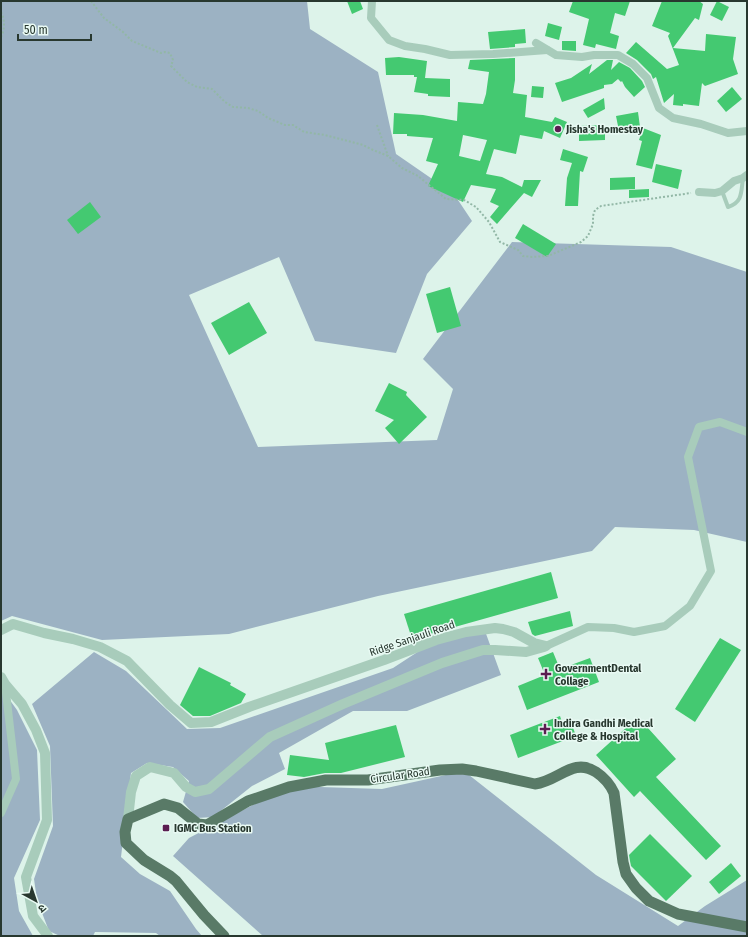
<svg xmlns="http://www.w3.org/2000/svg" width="748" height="937" viewBox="0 0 748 937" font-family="'Fira Sans Condensed','Noto Sans Devanagari',sans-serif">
<rect width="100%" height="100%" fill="#ddf3ea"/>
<!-- green -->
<g fill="#9cb2c3">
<path d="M1,1h306l3,28 68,43 18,82 58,40 18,27 -45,53 -31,79 -81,-12 -36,-84 -90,38 69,152 179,-7 16,-51 -30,-30 89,-117 159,5 76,25v270l-53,-12 -79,-3 -23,24 -214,45 -149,38 -127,6 -90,-24 -11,5z"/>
<path d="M485,631l16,44 -94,36h-54l-74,42 6,16 -33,17 -39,31 -16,1 -14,-16 6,-21 -16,-14 -26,-4 -16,10 -10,84 19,17 30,17 26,38 6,7h-42l-4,-3 -61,-1 -2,4h-33l-11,-5 -12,-31 -3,-21 19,-53 -3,-80 -18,-42 62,-52 32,19 61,58 33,-1 173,-60 46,-30z"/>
<path d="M1,688l16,22 20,40 3,70 -26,58 5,33 14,25h-32z"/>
<path d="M464,771l132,104 82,51 27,-20 42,-26v56h-484l-90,-80 16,-18 100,-52 93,3z"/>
</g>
<!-- building -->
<g fill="#44c971" fill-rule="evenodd">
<path d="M347,1h13l3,8 -11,5z"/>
<path d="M573,1h57l-5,15 -10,-3 -5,20 9,3 -3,13 -20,-5 -1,4 -12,-3 6,-26 -20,-7z"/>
<path d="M662,1h37l4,3 -4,16 -4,-2 -22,30 32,3 1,-17 30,3 -3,22 5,15 -33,12 -3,-3 -3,23 -16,-2v2l-10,-1 1,-11 -10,9 -8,-26 -3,2 -2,-5 -14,-14 -11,-7 10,-11 31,27 12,-4 -11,-29 2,-3 -18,-7z"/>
<path d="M717,1l12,6 -7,14 -12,-6z"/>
<path d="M548,23l14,4 -3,13 -14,-4z"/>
<path d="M525,29l1,14 -11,1v3l-25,2 -2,-17z"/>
<path d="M562,41h14v10l-14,-1z"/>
<path d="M399,57l28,4 -2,17 25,1v18l-22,-1v-2l-14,-2 3,-15h-3v-2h-28l-1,-17z"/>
<path d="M515,58v22l-2,13 14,2 -2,22 27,5 3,-5 12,5 -7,16 -16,-7 -2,8 -22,-4 -4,19 -22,-5 -8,25 16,3 20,10 2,-7h17l-9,17 -8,-4 -27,31 -7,-7 9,-11 -9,-4 6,-13 -25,-4 -8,17 -35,-16 10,-22 -12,-3 7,-23 -26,-2v-2h-14l1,-21 29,2 34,6 1,-19 25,2 3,-10 3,-22 -21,-3 2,-9zM463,135l24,5 -7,21 -21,-5z"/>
<path d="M607,60h6l-2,10 8,-8 11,6 12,13 3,6 -11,10 -9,-10 -3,-6 -1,1 -3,-3 -6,5 -8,1v3l-42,14 -7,-19 16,-5 21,-14 -3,10z"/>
<path d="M532,86l12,1 -1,11 -12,-1z"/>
<path d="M732,87l10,12 -16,13 -9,-11z"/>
<path d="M604,98l1,11 -17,9 -5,-8z"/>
<path d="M638,112l2,15 -21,4 -3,-15z"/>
<path d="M605,125v15l-26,1v-15z"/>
<path d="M643,128l18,7 -9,34 -16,-4 6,-24 -3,-1z"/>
<path d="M563,149l25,8 -5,15 -3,-1 -2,35h-13l2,-28 5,-15 -12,-3z"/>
<path d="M656,164l26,6 -4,19 -26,-7z"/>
<path d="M635,177v12l-25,1v-12z"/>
<path d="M649,189v8l-20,1v-8z"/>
<path d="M90,202l11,15 -23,17 -11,-14z"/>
<path d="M523,224l33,20 -9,13 -32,-19z"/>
<path d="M450,287l11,39 -24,7 -11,-39z"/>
<path d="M249,302l18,31 -38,22 -18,-32z"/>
<path d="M389,383l18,9 -1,3 21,22 -28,27 -14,-16 9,-8 -19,-9z"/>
<path d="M551,572l7,26 -146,41 -8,-25z"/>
<path d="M570,611l3,15 -38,10 -3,-2 -4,-12z"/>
<path d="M720,638l21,12 -46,72 -20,-13z"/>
<path d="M553,652l7,17 30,-11 9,24 -72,28 -9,-24 27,-11 -7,-17z"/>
<path d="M199,667l32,16 -1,2 16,9 -5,9 -31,13h-17l-13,-11z"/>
<path d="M560,716l3,9 8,-3 5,14 -58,22 -8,-23z"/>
<path d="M638,717l38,42 -20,18 65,69 -15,14 -66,-69 -6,6 -38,-42z"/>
<path d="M396,725l9,32 -64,16h-16l-21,4 -17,-2 3,-20 39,5 -4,-17z"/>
<path d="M650,834l42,42 -26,25 -35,-35 -1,-5 -1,-6z"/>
<path d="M731,863l10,13 -22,18 -10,-12z"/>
</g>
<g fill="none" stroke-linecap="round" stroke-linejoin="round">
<!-- path -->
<g stroke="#92b7a6" stroke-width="2" stroke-dasharray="2 2" stroke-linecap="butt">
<path d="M91,1l13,17 19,14 9,9 29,12 4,-1 5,1 3,7 -2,6 16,16 10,5 15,2 13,13 8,5 15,1 10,3 10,7 17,7h8l11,7 21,3 38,10 10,5 15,6 14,12 16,8 28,23 18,1 12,7 13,15 11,20 18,8 5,6 9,1 16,-1 33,-14 7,-6 5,-12v-8l2,-6 6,-4 90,-13"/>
<path d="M1,12c4,8 4,17 0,25"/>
<path d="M377,125l11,31"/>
</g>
<!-- service -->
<path stroke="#a8ccbb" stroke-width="4" d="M722,191l6,16c15,-5 13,-15 15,-29"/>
<!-- minor -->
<g stroke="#a8ccbb" stroke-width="8">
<path d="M372,1l-1,17 18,22 16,6 20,3 25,6 43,-1 54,-4"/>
<path d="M536,43l20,12 26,2 12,-2h24l15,9 14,14 12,30 14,10 28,6 27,9 19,-2"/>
<path d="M699,192l16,1 7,-2 12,-10 9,-3 4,-3"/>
<path d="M546,646l42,-19 26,1 20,4 31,-6 25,-20 21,-35 -23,-114 11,-30 21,-5 27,10"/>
<path d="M1,813l15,-34 -11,-95"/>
</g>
<!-- tertiary -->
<g stroke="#a8ccbb" stroke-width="10">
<path d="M1,630l12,-6 31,9 29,6 27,8 27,14 43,44 21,18 20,-1 38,-15 135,-47 52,-20 30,-8 29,-4 8,1 11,3 20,11 12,3"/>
<path d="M1,677l4,7 17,20 14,26 9,23 2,67 -21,57 7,39 15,20"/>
<path d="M128,819l3,-27 5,-16 14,-9 24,6 12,14 9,5 14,-3 61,-52 73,-33 99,-41 41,-13h12l31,2 18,-5"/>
</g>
<!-- primary -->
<path stroke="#597a67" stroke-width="11" d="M224,936l-20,-21 -28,-34 -6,-5 -26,-16 -18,-17 -1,-11 3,-13 36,-15 14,4 20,16 9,1 41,-24 41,-14 37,-7h42l72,-10 22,-1 14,2 59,13c24,-3 38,-27 61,-12 9,6 14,12 18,21l9,69 3,12 10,14 13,13 29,13 69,13"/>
</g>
<!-- markers -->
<g fill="#5b1d51" stroke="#e9faf4" stroke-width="1.5">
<circle cx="558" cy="129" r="4"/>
<path d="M544 668h4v4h4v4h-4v4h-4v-4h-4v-4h4z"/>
<path d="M543 723h4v4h4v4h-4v4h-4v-4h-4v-4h4z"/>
<rect x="162" y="824" width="8" height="8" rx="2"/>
</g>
<g text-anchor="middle" stroke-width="3" stroke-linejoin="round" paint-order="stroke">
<!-- poi labels -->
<g font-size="11" font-weight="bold" fill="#28382f" stroke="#e9faf4" text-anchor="start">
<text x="566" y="133">Jisha's Homestay</text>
<text x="555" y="672">GovernmentDental<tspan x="555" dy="13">Collage</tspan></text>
<text x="554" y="727">Indira Gandhi Medical<tspan x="554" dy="13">College &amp; Hospital</tspan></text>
<text x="174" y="832">IGMC Bus Station</text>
</g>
<!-- street labels -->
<g font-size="11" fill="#28382f" stroke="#e9faf4">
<text transform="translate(412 638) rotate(-19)" y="4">Ridge Sanjauli Road</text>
<text transform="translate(400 775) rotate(-8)" y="4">Circular Road</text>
</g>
</g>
<!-- border -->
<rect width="748" height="937" fill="none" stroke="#28382f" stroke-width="4"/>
<!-- north arrow -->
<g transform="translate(36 901) rotate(140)" stroke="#e9faf4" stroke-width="3" paint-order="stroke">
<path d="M0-3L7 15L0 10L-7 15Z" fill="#28382f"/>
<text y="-6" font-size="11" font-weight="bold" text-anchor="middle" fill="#28382f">उ</text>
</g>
<!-- scale -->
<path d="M18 34v6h73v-6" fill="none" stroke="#28382f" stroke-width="2"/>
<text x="24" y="34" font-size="12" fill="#28382f" stroke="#e9faf4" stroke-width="3" paint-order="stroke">50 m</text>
</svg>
